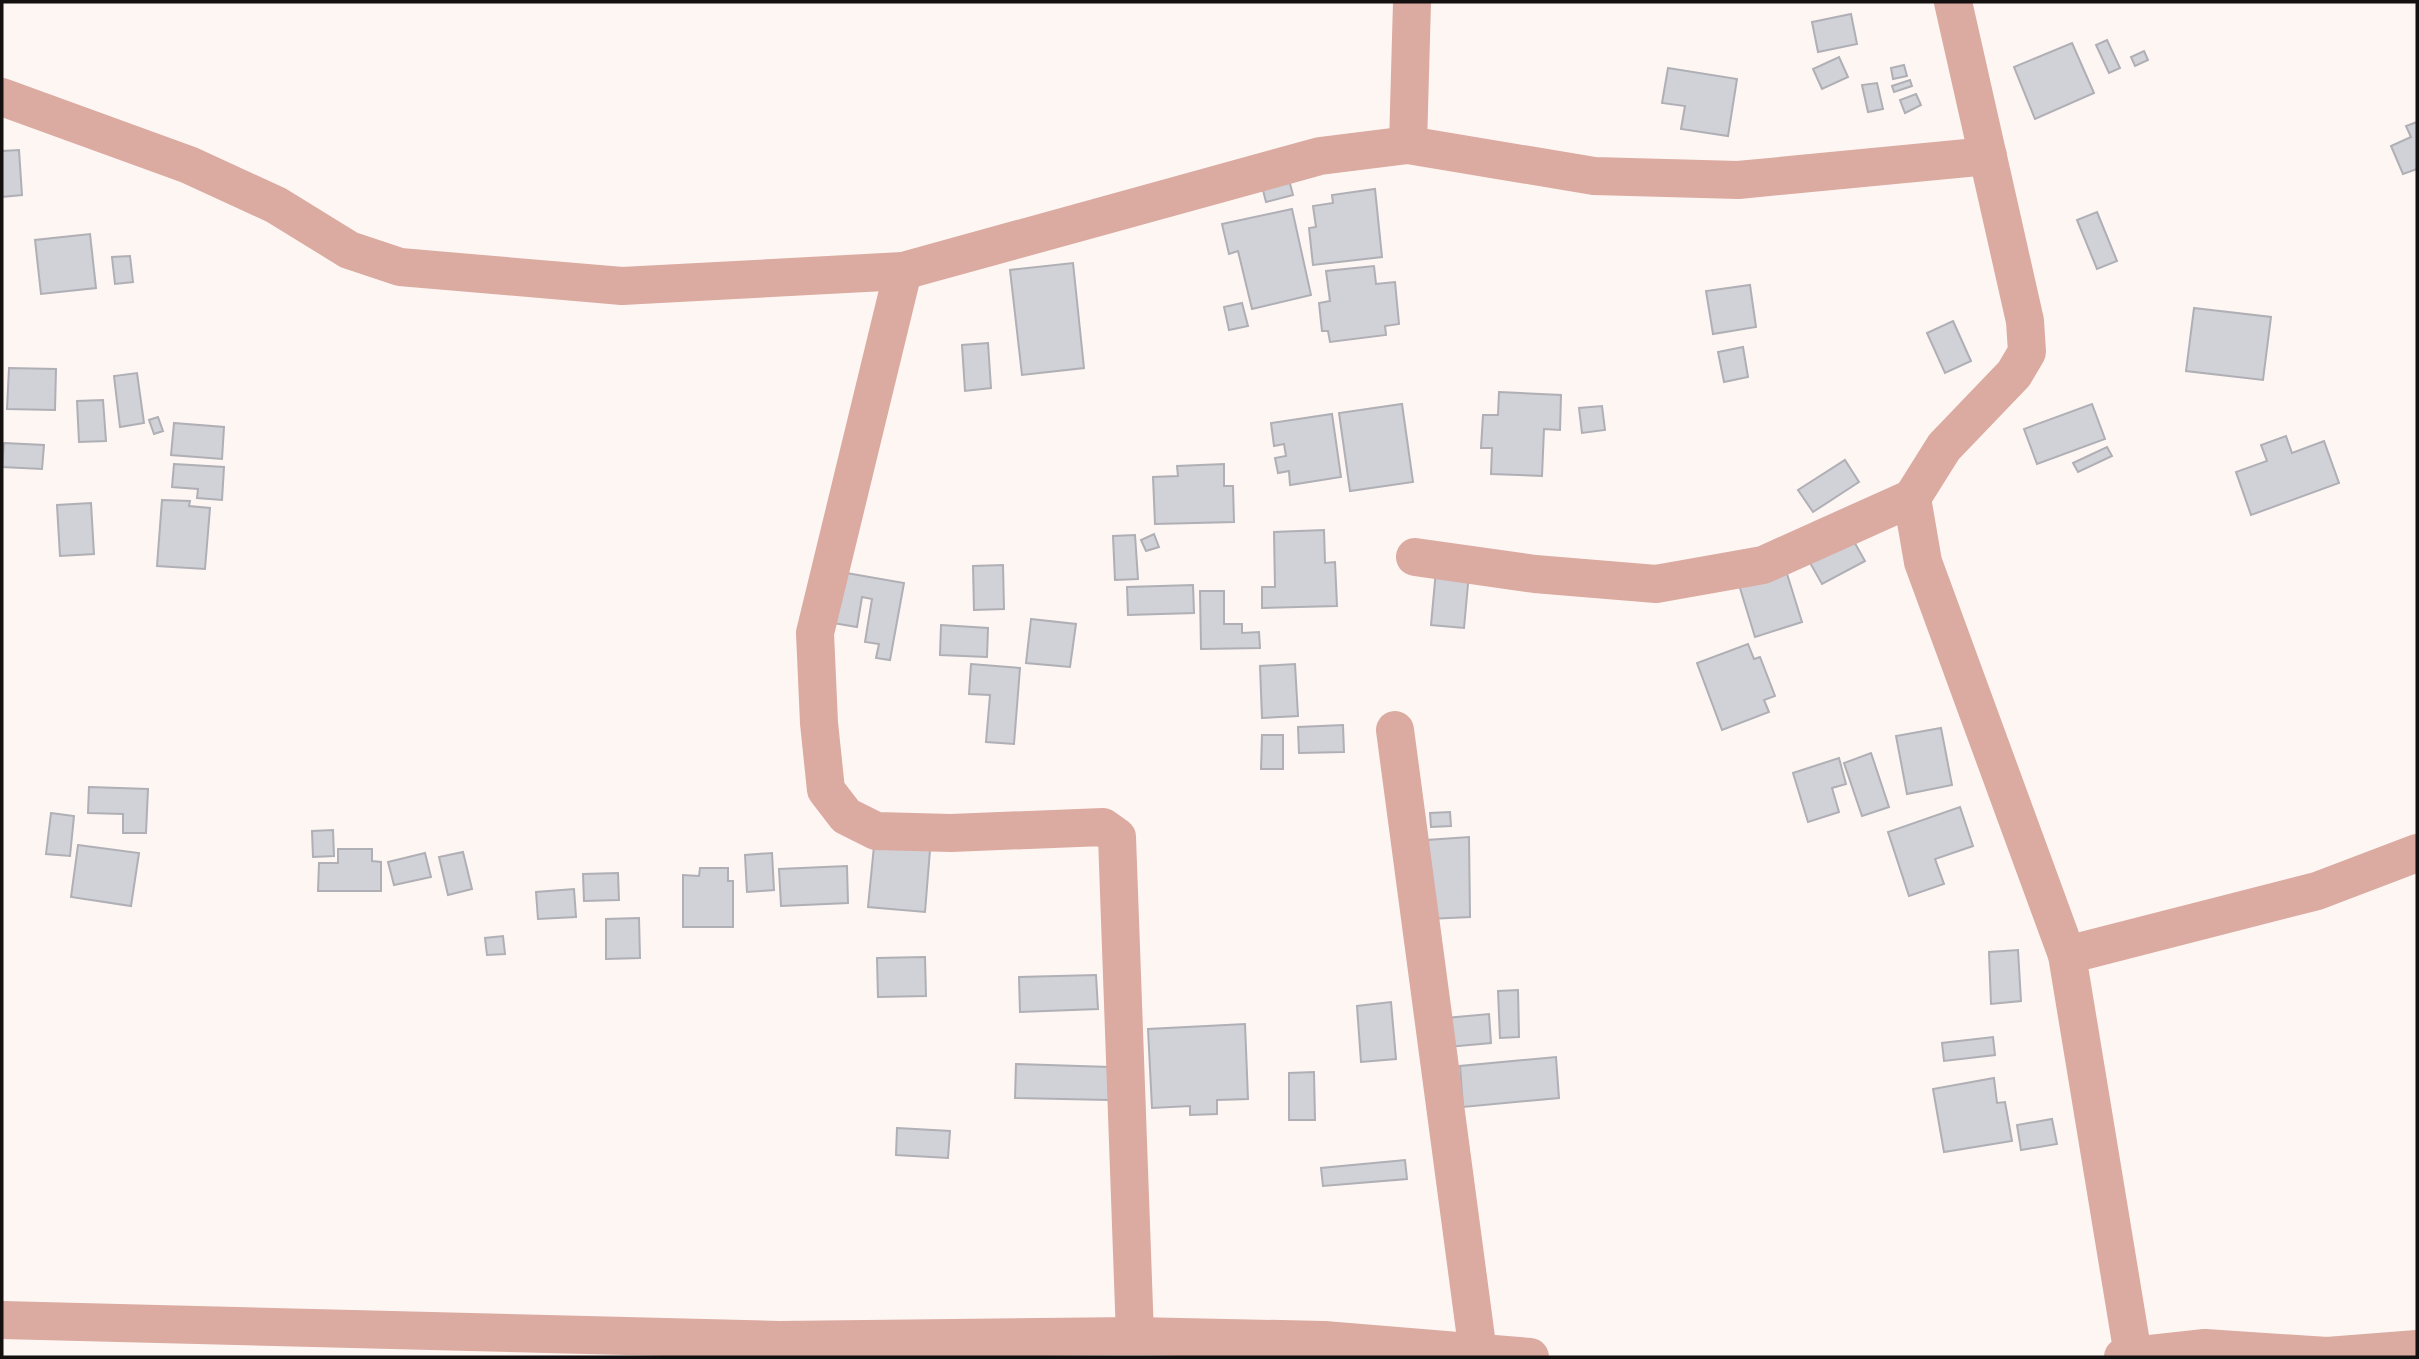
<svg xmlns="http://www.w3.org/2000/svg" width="2419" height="1359" viewBox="0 0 2419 1359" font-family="Rubik,sans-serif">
<rect width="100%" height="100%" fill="#fdf6f3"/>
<!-- building -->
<g fill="#d1d1d8" stroke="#afafb5" stroke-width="2">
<path d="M1851,14l6,30 -39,8 -6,-30z"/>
<path d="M2107,40l13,28 -11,5 -13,-28z"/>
<path d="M2072,43l22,50 -59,26 -21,-52z"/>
<path d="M2144,51l4,9 -13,6 -4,-9z"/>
<path d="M1839,57l9,20 -26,12 -9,-20z"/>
<path d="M1904,65l3,11 -14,3 -2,-11z"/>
<path d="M1668,68l69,11 -9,57 -47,-7 4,-23 -23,-3z"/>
<path d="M1910,80l2,6 -18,6 -2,-6z"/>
<path d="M1877,83l6,26 -15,3 -6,-27z"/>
<path d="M1916,94l5,11 -16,8 -5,-13z"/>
<path d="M2417,122v47l-14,5 -12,-28 20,-9 -5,-11z"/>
<path d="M19,150l3,45 -20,2v-46z"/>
<path d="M1287,172l6,23 -27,7 -6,-24z"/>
<path d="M1375,189l7,68 -69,8 -4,-37 7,-1 -3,-21 20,-3 -1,-8z"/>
<path d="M1292,209l19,86 -59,14 -14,-58 -9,3 -7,-30z"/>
<path d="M2097,212l20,49 -20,8 -20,-49z"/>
<path d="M90,234l6,54 -55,6 -6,-54z"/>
<path d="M130,256l3,26 -18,2 -3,-27z"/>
<path d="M1073,263l11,105 -62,7 -12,-105z"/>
<path d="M1374,266l2,18 19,-2 4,42 -14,2 1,9 -56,7 -2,-11h-6l-3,-28 11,-2 -4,-30z"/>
<path d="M1750,285l6,42 -43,7 -7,-43z"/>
<path d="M1242,303l6,23 -19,4 -5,-23z"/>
<path d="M2194,308l77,9 -8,63 -77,-9z"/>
<path d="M1953,321l18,40 -26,12 -18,-40z"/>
<path d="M988,343l3,45 -26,3 -3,-46z"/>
<path d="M1743,347l5,30 -24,5 -6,-30z"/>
<path d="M9,368l47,1 -1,41 -48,-1z"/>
<path d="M137,373l7,50 -24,4 -6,-51z"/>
<path d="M1499,392l62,3 -1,35 -16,-1 -2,47 -51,-2 1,-26h-11l2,-33h15z"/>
<path d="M103,400l3,41 -27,1 -2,-41z"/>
<path d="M1402,404l11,78 -63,9 -11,-78z"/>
<path d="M2092,404l13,35 -68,25 -13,-35z"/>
<path d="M1602,406l3,24 -23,3 -3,-25z"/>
<path d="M1332,414l9,63 -51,8 -1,-14 -11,2 -3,-15 11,-2 -2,-12 -10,2 -3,-23z"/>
<path d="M158,417l5,14 -9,3 -5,-14z"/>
<path d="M174,423l50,4 -2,32 -51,-4z"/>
<path d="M2286,436l6,17 32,-12 15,42 -88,32 -15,-43 31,-11 -6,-16z"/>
<path d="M4,443l40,2 -2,24 -40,-2z"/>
<path d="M2107,447l5,9 -34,16 -5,-9z"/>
<path d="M1845,460l14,22 -46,30 -15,-22z"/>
<path d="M174,464l50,3 -2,33 -25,-2 1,-9 -26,-2z"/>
<path d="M1224,464v22h9l1,36 -79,2 -2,-47 25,-1 -1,-10z"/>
<path d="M162,500l28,1 -1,5 21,2 -5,61 -48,-3z"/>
<path d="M91,503l3,51 -34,2 -3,-51z"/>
<path d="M1324,530l1,33 10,-1 2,44 -75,2v-21h13l-1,-55z"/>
<path d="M1154,534l5,13 -13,4 -5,-11z"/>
<path d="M1135,535l3,44 -23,1 -2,-44z"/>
<path d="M1852,538l13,23 -43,23 -13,-23z"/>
<path d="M1783,561l19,61 -47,15 -19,-62z"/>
<path d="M1003,565l1,44 -30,1 -1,-44z"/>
<path d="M1436,570l33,3 -5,55 -33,-3z"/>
<path d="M835,571l69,12 -14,77 -14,-2 3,-14 -14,-2 7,-43 -10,-2 -5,30 -30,-5z"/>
<path d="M1193,585l1,28 -66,2 -1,-28z"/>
<path d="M1200,591h24v33h18v9l17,-1 1,16 -59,1z"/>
<path d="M1031,619l45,5 -6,43 -44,-4z"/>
<path d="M941,625l47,3 -1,29 -47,-2z"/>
<path d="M1748,644l6,15 6,-2 15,39 -11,4 5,12 -47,18 -25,-67z"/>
<path d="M971,664l49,4 -6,76 -28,-2 4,-47 -21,-1z"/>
<path d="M1295,664l3,52 -36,2 -2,-52z"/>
<path d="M1343,725l1,27 -45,1 -1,-26z"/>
<path d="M1941,728l11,57 -45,9 -11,-58z"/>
<path d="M1262,735h21v34h-22z"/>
<path d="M1871,753l18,54 -27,9 -18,-53z"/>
<path d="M1839,758l7,26 -14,4 7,24 -31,10 -15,-49z"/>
<path d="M89,787l59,2 -2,44h-23v-19l-35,-1z"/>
<path d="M1960,807l13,39 -38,13 9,25 -35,12 -21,-64z"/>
<path d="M1450,812l1,14 -20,1 -1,-14z"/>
<path d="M51,813l23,3 -4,40 -24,-2z"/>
<path d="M333,830l1,26 -21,1 -1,-26z"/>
<path d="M1469,837l1,80 -41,2 -2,-79z"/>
<path d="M78,845l61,8 -8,53 -60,-9z"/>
<path d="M874,846l56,4 -5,62 -57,-5z"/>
<path d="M338,849h34v12l9,1v29h-63l1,-28h19z"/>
<path d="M463,852l9,37 -24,6 -9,-38z"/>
<path d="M425,853l6,24 -37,8 -6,-23z"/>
<path d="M772,853l2,37 -27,2 -2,-37z"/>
<path d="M847,866l1,37 -67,3 -2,-37z"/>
<path d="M700,868h28v13h5v46h-50v-52l16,1z"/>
<path d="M618,873l1,27 -35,1 -1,-27z"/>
<path d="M574,889l2,28 -38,2 -2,-27z"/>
<path d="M639,918l1,40 -34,1v-40z"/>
<path d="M503,936l2,18 -18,1 -2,-17z"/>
<path d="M2018,950l3,51 -30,3 -2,-52z"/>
<path d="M925,957l1,39 -48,1 -1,-39z"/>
<path d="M1096,975l2,34 -78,3 -1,-35z"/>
<path d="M1518,990l1,47 -19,1 -2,-47z"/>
<path d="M1391,1002l5,57 -35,3 -4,-56z"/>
<path d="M1489,1014l2,29 -43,4 -2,-29z"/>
<path d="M1245,1024l3,75 -31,1v14l-27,1v-9l-38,2 -4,-79z"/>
<path d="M1993,1037l2,18 -51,6 -2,-18z"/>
<path d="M1556,1057l3,41 -96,9 -3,-41z"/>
<path d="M1016,1064l94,3 -1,33 -94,-2z"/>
<path d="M1314,1072l1,48h-26v-47z"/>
<path d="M1994,1078l3,25 8,-1 7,39 -68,11 -11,-63z"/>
<path d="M2052,1119l5,25 -36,6 -4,-25z"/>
<path d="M897,1128l53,3 -2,27 -52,-3z"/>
<path d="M1405,1160l2,19 -84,7 -2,-18z"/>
</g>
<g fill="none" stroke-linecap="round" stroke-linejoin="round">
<!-- minor -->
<g stroke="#dbaaa0" stroke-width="38">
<path d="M1953,2l72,319 2,31 -13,22 -70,73 -32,51 11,64 144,393 66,400"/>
<path d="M2,97l187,68 87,40 73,45 51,17 222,19 281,-15 417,-115 88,-11 186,31 144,4 250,-24"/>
<path d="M1408,145l4,-143"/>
<path d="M903,271l-88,362 4,90 7,67 20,26 30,15 75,2 152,-6 14,10 18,499"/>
<path d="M1415,557l120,17 121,10 107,-19 149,-67"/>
<path d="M1395,730l83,623"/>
<path d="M2067,955l250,-64 100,-38"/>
<path d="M2,1320l777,20 356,-4 189,4 206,17"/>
<path d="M2123,1357l82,-9 122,8 90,-7"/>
</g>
</g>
<!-- border -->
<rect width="2419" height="1359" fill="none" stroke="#13100f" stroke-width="7"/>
</svg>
